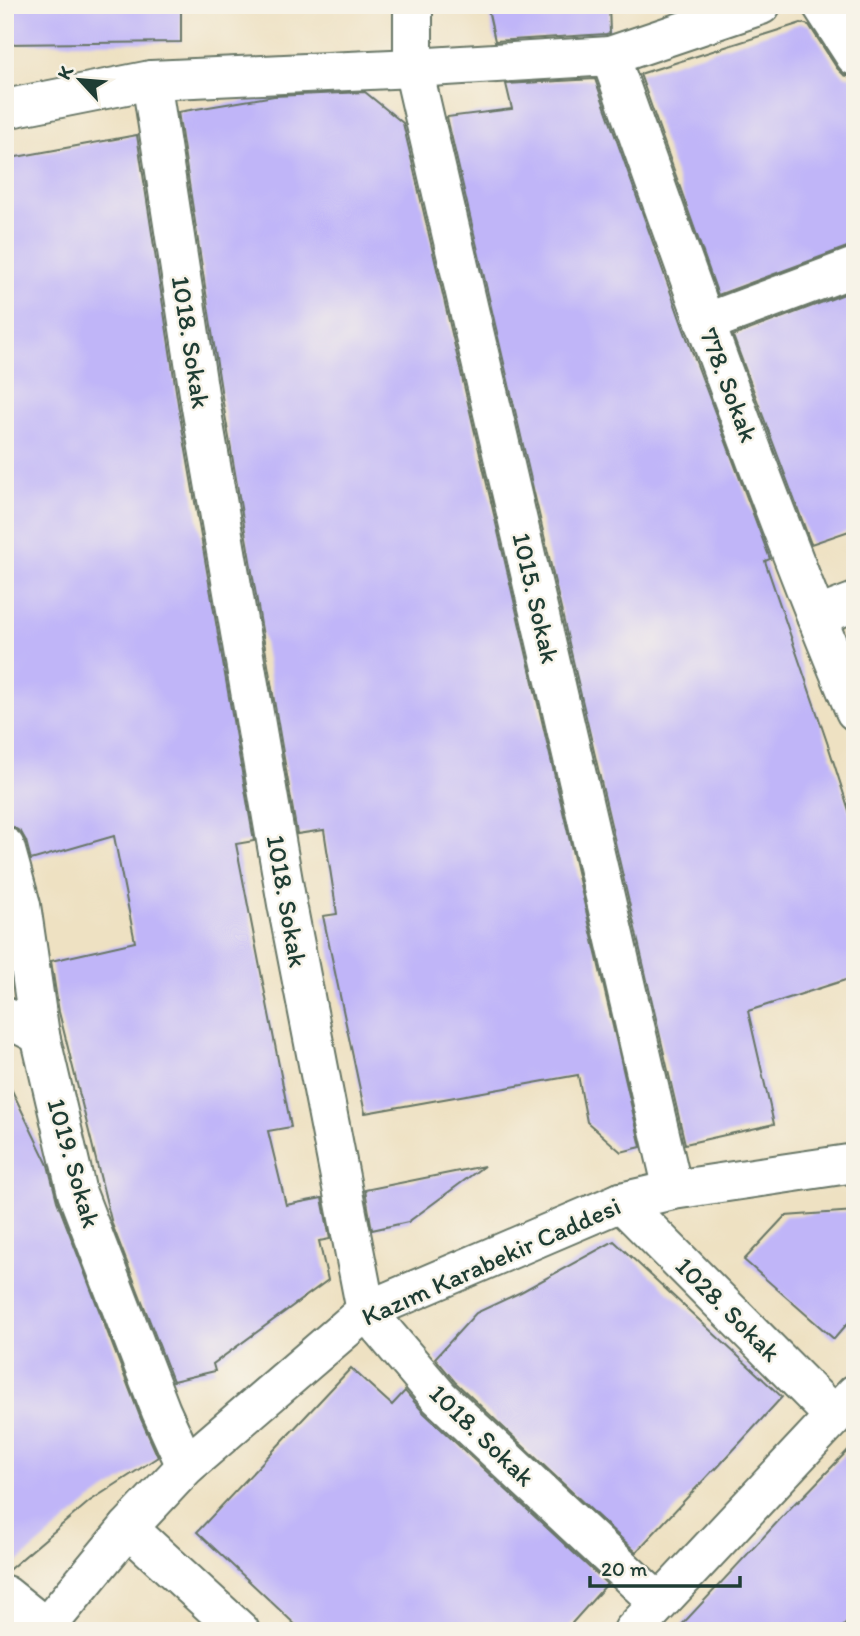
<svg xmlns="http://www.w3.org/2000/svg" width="860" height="1636" viewBox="0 0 860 1636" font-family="Itim,sans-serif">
<rect width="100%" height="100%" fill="#f7f3e8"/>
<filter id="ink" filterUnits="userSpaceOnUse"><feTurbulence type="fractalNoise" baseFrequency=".0143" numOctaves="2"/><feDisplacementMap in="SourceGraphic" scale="14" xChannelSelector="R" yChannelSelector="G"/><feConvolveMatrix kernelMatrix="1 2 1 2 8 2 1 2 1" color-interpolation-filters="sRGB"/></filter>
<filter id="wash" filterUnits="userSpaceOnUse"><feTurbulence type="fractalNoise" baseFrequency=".00686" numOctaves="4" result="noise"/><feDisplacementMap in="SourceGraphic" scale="28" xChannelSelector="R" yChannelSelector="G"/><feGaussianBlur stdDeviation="1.57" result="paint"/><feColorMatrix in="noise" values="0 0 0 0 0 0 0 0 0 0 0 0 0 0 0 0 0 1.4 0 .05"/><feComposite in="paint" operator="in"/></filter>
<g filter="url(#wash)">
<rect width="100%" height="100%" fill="#eee1c2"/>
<g id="blocks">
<!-- building -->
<g fill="#c0b5f8">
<path d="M5,5h176v37l-176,2z"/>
<path d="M487,5h122l1,28 -4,1 -111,7z"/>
<path d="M801,23l8,2 28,43 7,7 7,2 4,8v161l-8,1 -129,48 -78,-221z"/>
<path d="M595,79l89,251 86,229 -5,2 63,184 27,84v148l-107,34 26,113 -89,20 -238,-1027 65,-8 -6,-25z"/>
<path d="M365,92l38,31 238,1024 -20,5 -34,-30 -9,-47 -213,38 -42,-197 14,-2 -13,-84 -27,4 -74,-431 -45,-291 96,-16z"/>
<path d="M137,135l42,275 75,431 -18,3 55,283 -23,4 18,74 36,-7 8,41 -11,2 9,39 -115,84 2,7 -42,10 -61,-157 -53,-212 -8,-51 84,-19 -21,-106 -83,24 -5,-19 -5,-9 -10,-6h-6v-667z"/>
<path d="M855,290v239l-44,15 -78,-208z"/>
<path d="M5,1076l43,89 9,36 84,218 17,38 -68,44 -85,72z"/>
<path d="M484,1166l-76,56 -36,8 -7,-40z"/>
<path d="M855,1211v104l-21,24 -90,-79 41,-44z"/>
<path d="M614,1241l168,156 -66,72 -1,-1 -79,84 -181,-170 -20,-24 41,-45 45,-21z"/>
<path d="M351,1368l41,37 13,-14 19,22 183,171 -42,47h-263l-105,-99z"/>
<path d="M855,1443v171l-16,17h-163l121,-130 1,1z"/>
</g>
</g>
</g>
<g filter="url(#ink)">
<use href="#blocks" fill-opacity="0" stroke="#677666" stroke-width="2"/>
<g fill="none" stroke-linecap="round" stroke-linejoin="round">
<defs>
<g id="minor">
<path d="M413,5v63l260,1122"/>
<path d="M822,5l33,51"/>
<path d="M610,56c78,219 155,440 245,655"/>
<path d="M151,80l50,327 86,497 79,407 73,86 220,206"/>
<path d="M5,109l146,-29 262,-12 197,-12 151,-51"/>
<path d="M705,323l150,-56"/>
<path d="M816,617l39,-15"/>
<path d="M5,847l16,58 19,130 37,158 84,218 25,55"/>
<path d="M5,1017l35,18"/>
<path d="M621,1202l213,214"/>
<path d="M128,1528l112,103"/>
<path d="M5,1595l40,32"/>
<path d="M633,1631l222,-237"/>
</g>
<path id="secondary" d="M43,1631l85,-103 58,-62 180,-155 255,-109 52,-12 182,-27"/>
</defs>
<!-- minor casing -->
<use href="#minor" stroke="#677666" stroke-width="42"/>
<!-- secondary casing -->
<use href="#secondary" stroke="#677666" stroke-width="42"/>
<!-- minor -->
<use href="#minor" stroke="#fff" stroke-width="38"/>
<!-- secondary -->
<use href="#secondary" stroke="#fff" stroke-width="38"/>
</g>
</g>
<g text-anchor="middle" stroke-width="5" stroke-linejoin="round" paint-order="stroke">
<!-- street labels -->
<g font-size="26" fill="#1f3d34" stroke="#f7f3e8">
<text transform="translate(191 342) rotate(81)" y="9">1018. Sokak</text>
<text transform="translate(729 385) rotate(69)" y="9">778. Sokak</text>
<text transform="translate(536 598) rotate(77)" y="9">1015. Sokak</text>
<text transform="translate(287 901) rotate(80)" y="9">1018. Sokak</text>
<text transform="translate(74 1163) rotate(74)" y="9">1019. Sokak</text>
<text transform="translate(491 1261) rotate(-24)" y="9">Kazım Karabekir Caddesi</text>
<text transform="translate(728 1309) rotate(45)" y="9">1028. Sokak</text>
<text transform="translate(482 1435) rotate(44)" y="9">1018. Sokak</text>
</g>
</g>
<!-- margin -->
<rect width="860" height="1636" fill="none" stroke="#f7f3e8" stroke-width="28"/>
<!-- north arrow -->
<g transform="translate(80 80) rotate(296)" stroke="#f7f3e8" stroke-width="5" paint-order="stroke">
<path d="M0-5L12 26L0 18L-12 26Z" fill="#1f3d34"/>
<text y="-10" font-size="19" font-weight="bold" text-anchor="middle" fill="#1f3d34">K</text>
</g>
<!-- scale -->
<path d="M590 1576v10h150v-10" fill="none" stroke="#1f3d34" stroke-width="3.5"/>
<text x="601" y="1576" font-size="21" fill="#1f3d34" stroke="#f7f3e8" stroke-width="5" paint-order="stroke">20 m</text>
</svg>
